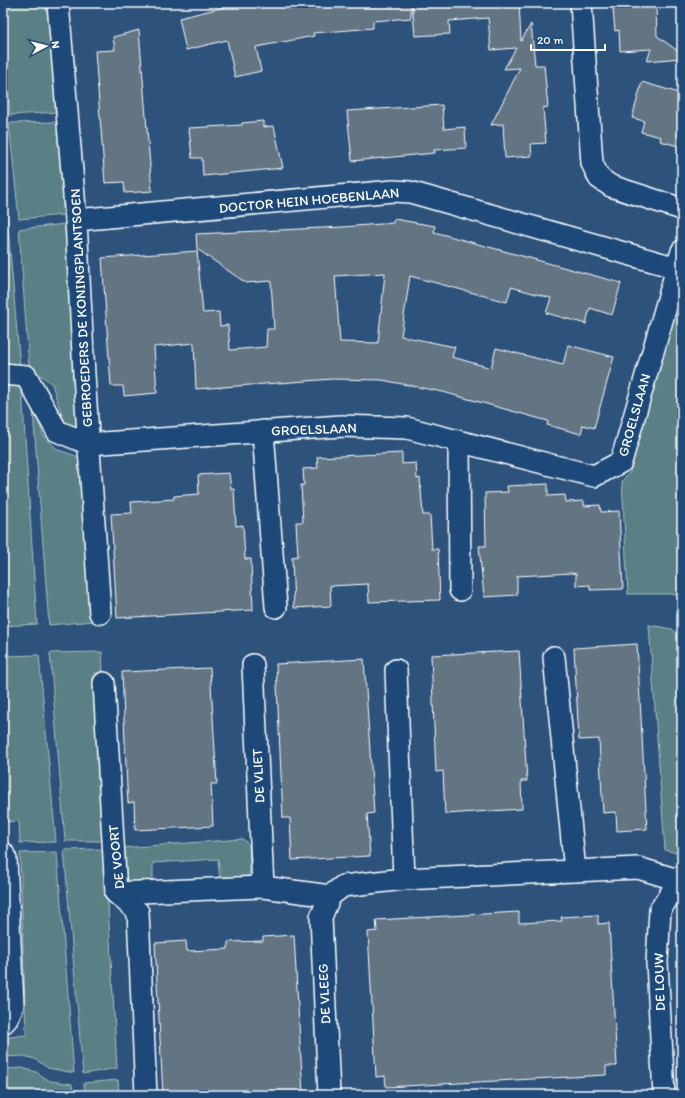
<svg xmlns="http://www.w3.org/2000/svg" width="685" height="1098" viewBox="0 0 685 1098" font-family="Itim,sans-serif">
<rect width="100%" height="100%" fill="#2d527c"/>
<filter id="ink" filterUnits="userSpaceOnUse"><feTurbulence type="fractalNoise" baseFrequency=".025" numOctaves="2"/><feDisplacementMap in="SourceGraphic" scale="8" xChannelSelector="R" yChannelSelector="G"/><feConvolveMatrix kernelMatrix="1 2 1 2 8 2 1 2 1" color-interpolation-filters="sRGB"/></filter>
<g filter="url(#ink)">
<!-- green -->
<g fill="#5a7f84" stroke="#acbfc2">
<path d="M3,3h40l8,20 8,89 -49,3 -7,-84z"/>
<path d="M58,122l5,63v30l-44,4 -10,-96z"/>
<path d="M3,169l17,198 -6,-3 -11,-2z"/>
<path d="M65,224l14,211 -14,-10 -13,-41 -23,-18 -10,-137z"/>
<path d="M682,290v307l-10,-3h-44l-6,-113 8,-9z"/>
<path d="M3,381l15,3 4,6 15,234 -34,2z"/>
<path d="M32,397l11,38 15,15 24,8 11,163 -44,4z"/>
<path d="M649,625l23,4 10,8v216l-2,1 -15,-4z"/>
<path d="M102,652l1,20 -10,2 10,167h-38l-15,-188z"/>
<path d="M39,655l17,187 -36,1 -1,-22 -16,1v-166z"/>
<path d="M243,839l6,6 1,28 -4,5 -26,2 -2,-21 -65,4v21l-26,1 -5,-5 -1,-32z"/>
<path d="M105,849l12,219 -34,6 -19,-224z"/>
<path d="M57,852l17,221 -26,-5 -13,-9 -11,-3 -21,1v-19l23,-3 -6,-182z"/>
<path d="M22,1068l14,4 14,9 22,3 1,11h-70v-26z"/>
<path d="M118,1080l1,15h-34l-1,-12z"/>
</g>
<!-- building -->
<g fill="#637483" stroke="#fff" fill-rule="evenodd">
<path d="M241,3h170v15l-38,3v7l-60,5 1,3 -58,11 5,24 -26,6 -8,-37 -41,10 -7,-32z"/>
<path d="M412,3h107l2,38 10,-17 4,41h9l4,42 -5,1 3,35 -15,1 1,12 -27,2 -2,-34 -12,1 29,-57 -16,1 12,-21 -25,2 -3,-32 -39,3 1,13 -35,2z"/>
<path d="M656,6l1,30 25,18v4l-35,3 4,-12 -31,2 -1,-21 -4,1 -2,-22z"/>
<path d="M139,30l13,161 -27,2 -1,-11 -19,1 -10,-132 20,-1 -2,-13z"/>
<path d="M642,82l40,12v53l-22,-6 1,-4 -20,-5 3,-11 -12,-3z"/>
<path d="M442,105l2,24 21,-2 1,21 -32,2 1,3 -83,8 -5,-50z"/>
<path d="M263,121v6l11,-1 9,42 -80,8 -1,-18h-10l-3,-30 53,-3v-2z"/>
<path d="M394,219l41,7 -1,6 187,51 -9,32 -22,-7 -4,16 -40,-11 5,-15 -40,-11 -4,15 -97,-26 -9,60 54,11 -3,10 39,11 5,-20 67,17 5,-20 46,12 -20,71 -11,-3 -2,9 -34,-9 1,-4 -105,-29 -61,-12 -49,-1 -137,10 -2,-46 -40,4 3,46 -33,3 -1,-10h-12l-9,-128 95,-7 6,62 16,-1 1,14 8,-1 2,25 36,-3 1,-18h7l-3,-48 -25,2 -49,-34 -1,-15 147,-7 50,-4zM385,273l-7,70 -38,-1 -5,-66z"/>
<path d="M402,453v11l14,-1 1,16 3,-1 3,37h7l2,34h6l2,51 -71,2 -1,-18 -38,2 1,20 -37,2 -2,-51 6,-1 -2,-34h7l-2,-37h3l-1,-16 15,-1 -1,-11z"/>
<path d="M229,473l2,16h3l2,37 7,-1 2,34h6l2,51 -136,8 -6,-104 21,-1 -1,-11 43,-3v-3l25,-2 -1,-19z"/>
<path d="M548,484v12l17,-1 1,7 18,-1v5l16,-1 1,7 18,-1 4,78 -33,1v-5l-14,1v-12l-4,-1 -55,3v19l-33,2 -5,-51h7l-1,-53 23,-1 -1,-6z"/>
<path d="M637,644l10,185 -30,2 -1,-19 -13,1 -4,-74 -20,1 -5,-92z"/>
<path d="M519,651l8,130h-6l1,28 -77,5 -2,-43 -7,1 -5,-117z"/>
<path d="M364,659l10,154 -7,1 3,42 -78,4 -2,-42h-7l-7,-154z"/>
<path d="M210,668l7,116h-6l2,42 -78,4 -1,-28 -6,1 -1,-15 -5,-116z"/>
<path d="M519,912v11l43,-2 -1,-4 37,-2v9l11,-1 8,143h-11v9l-220,12 -1,-11 -9,1 -8,-145 9,-1 -1,-11z"/>
<path d="M294,935l9,160h-140l-8,-152 31,-2 1,10 41,-2v-7l35,-1v-4z"/>
</g>
<g fill="none" stroke-linecap="round" stroke-linejoin="round">
<defs>
<g id="minor">
<path d="M58,3l18,217 8,154 16,239"/>
<path d="M581,3l11,160 7,15 12,8 71,23"/>
<path d="M76,220l317,-29 17,1 267,76"/>
<path d="M3,374l23,2 31,55 32,13 252,-18 66,2 187,48 27,-14 61,-211"/>
<path d="M263,431l13,176"/>
<path d="M459,442l1,148"/>
<path d="M554,657l21,214"/>
<path d="M253,665l10,222"/>
<path d="M396,670l8,209"/>
<path d="M104,683l12,210 22,19 8,183"/>
<path d="M3,853l3,6 7,146 -6,14 -4,4"/>
<path d="M116,893l147,-6 67,9 13,-10 61,-7 234,-11 40,12"/>
<path d="M329,1095l-8,-178 9,-21"/>
<path d="M664,1095l-7,-133 3,-52 22,-34"/>
</g>
</defs>
<!-- minor casing -->
<use href="#minor" stroke="#fff" stroke-width="24"/>
<!-- minor -->
<use href="#minor" stroke="#1f4a7a" stroke-width="21"/>
</g>
</g>
<g text-anchor="middle" stroke-width="3" stroke-linejoin="round" paint-order="stroke">
<!-- street labels -->
<g font-size="14" fill="#fff" stroke="#1f4a7a">
<text transform="translate(309 200) rotate(-5)" y="5">DOCTOR HEIN HOEBENLAAN</text>
<text transform="translate(81 308) rotate(-93)" y="5">GEBROEDERS DE KONINGPLANTSOEN</text>
<text transform="translate(634 415) rotate(-74)" y="5">GROELSLAAN</text>
<text transform="translate(314 429) rotate(-2)" y="5">GROELSLAAN</text>
<text transform="translate(258 776) rotate(-93)" y="5">DE VLIET</text>
<text transform="translate(116 857) rotate(-96)" y="5">DE VOORT</text>
<text transform="translate(659 982) rotate(-92)" y="5">DE LOUW</text>
<text transform="translate(324 994) rotate(-93)" y="5">DE VLEEG</text>
</g>
</g>
<!-- margin -->
<rect width="685" height="1098" fill="none" stroke="#1f4a7a" stroke-width="16"/>
<rect x="8" y="8" width="669" height="1082" fill="none" stroke="#fff" stroke-width="1.5" filter="url(#ink)"/>
<!-- north arrow -->
<g transform="translate(46 46) rotate(83)" stroke="#1f4a7a" stroke-width="3" paint-order="stroke">
<path d="M0-3L7 15L0 10L-7 15Z" fill="#ffffff"/>
<text y="-6" font-size="11" font-weight="bold" text-anchor="middle" fill="#ffffff">N</text>
</g>
<!-- scale -->
<path d="M531 44v6h74v-6" fill="none" stroke="#ffffff" stroke-width="2"/>
<text x="537" y="44" font-size="12" fill="#ffffff" stroke="#1f4a7a" stroke-width="3" paint-order="stroke">20 m</text>
</svg>
